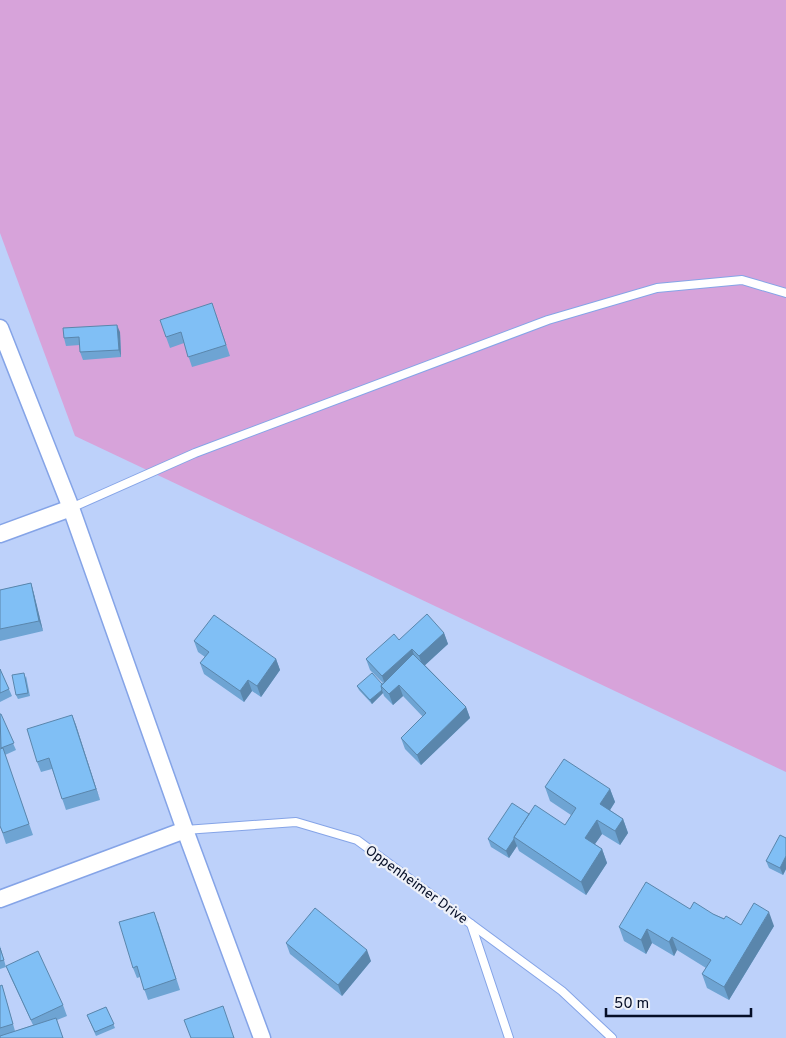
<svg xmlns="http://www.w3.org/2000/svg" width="786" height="1038" viewBox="0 0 786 1038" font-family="Overpass,sans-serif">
<rect width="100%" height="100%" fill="#bdd1fa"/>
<!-- green -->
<path fill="#d7a3da" d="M0,0h786v772l-711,-336 -75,-203z"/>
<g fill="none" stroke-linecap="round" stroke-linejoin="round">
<defs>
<g id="service">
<path d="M71,508l124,-55 353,-133 109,-32 85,-8 44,13"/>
<path d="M185,830l111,-8 61,18 205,151 50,47"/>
<path d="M471,924l38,114"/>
</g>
<g id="minor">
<path d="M0,328l71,180 114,322 77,208"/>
<path d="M0,534l71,-26"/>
<path d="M0,899l185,-69"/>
</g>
</defs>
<!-- service casing -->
<use href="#service" stroke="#85a4e7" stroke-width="10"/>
<!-- minor casing -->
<use href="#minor" stroke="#85a4e7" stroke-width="19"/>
<!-- service -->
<use href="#service" stroke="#fff" stroke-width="8"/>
<!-- minor -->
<use href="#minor" stroke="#fff" stroke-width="16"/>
</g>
<!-- wall -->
<g fill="#6ea4d3">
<path d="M216,314l14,42 -38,11 -8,-24 -14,5 -4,-11z"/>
<path d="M120,332l1,25 -38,3 -3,-8v-7l-14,1 -2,-8z"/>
<path d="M31,583l3,11 9,37 -43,10v-51z"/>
<path d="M444,633l4,11 -23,21 41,42 4,11 -49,47 -16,-16 -4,-11 22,-21 -20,-21 -10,9 -9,-9 -1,-3 -11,11 -13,-14 -2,-4 26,-3 -13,-13 -4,-11 33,-19z"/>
<path d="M194,641l82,18 4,11 -19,27 -9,-6 -8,11 -40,-28 -4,-11 5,-6 -7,-5z"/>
<path d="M0,669l12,27 -12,6z"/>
<path d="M26,676l4,20 -12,3 -2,-4z"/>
<path d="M0,714l16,36 -11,5 28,80 -27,9 -6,-18z"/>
<path d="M72,715l28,85 -34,10 -14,-41 -11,3 -4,-10z"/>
<path d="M545,787l65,2 5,13 -5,8 13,9 5,14 -8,12 -18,-11 -7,10 7,5 5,14 -21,32 -67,-44 -2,-5 -8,12 -18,-11 -3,-8 41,-25 36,11 6,-10 -21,-14z"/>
<path d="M786,838v31l-3,6 -14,-7 -3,-7z"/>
<path d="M690,909l23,5 28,11 33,1 -45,74 -22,-12 -5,-14 4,-6 -29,-18 -3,6 -22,-13 -6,11 -22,-13 -5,-14z"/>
<path d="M158,922l22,68 -32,10 -8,-23 -3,1 -4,-10z"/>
<path d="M286,943l85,18 -29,35 -52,-42z"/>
<path d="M0,946l6,21 -6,2z"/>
<path d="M6,966l57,39 4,11 -10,4 6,18h-63v-52l2,-1 2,7 11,39 18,-6 -23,-49z"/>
<path d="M106,1007l9,21 -19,8 -9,-21z"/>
</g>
<!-- shaded-wall -->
<g fill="#5a86ac">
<path d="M117,325l3,7 1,25 -2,-7z"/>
<path d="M31,583l3,11 9,37 -4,-10z"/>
<path d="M444,633l4,11 -25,23 -4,-11z"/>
<path d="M412,649l4,11 -30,27 -4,-11z"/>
<path d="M276,659l4,11 -19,27 -4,-11z"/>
<path d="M248,680l4,11 -8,11 -4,-11z"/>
<path d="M399,685l4,11 -10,9 -4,-11z"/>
<path d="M382,690l1,3 -11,11 -2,-4z"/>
<path d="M466,707l4,11 -49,47 -4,-10z"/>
<path d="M72,715l4,10 24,75 -4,-11z"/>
<path d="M610,789l5,13 -10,16 -5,-14z"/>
<path d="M623,819l5,14 -8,12 -5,-14z"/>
<path d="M597,820l5,14 -12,17 -5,-13z"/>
<path d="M514,839l3,7 -8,12 -3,-7z"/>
<path d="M602,849l5,14 -21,32 -5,-13z"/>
<path d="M786,856v13l-3,6 -3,-7z"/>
<path d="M769,912l5,14 -45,74 -5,-13z"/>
<path d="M647,929l5,14 -6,11 -5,-14z"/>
<path d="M672,937l5,13 -3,6 -5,-14z"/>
<path d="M367,950l4,11 -29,35 -4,-11z"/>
</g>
<!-- building -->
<g fill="#80bff5" stroke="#5a86ac">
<path d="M212,303l14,42 -38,12 -7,-25 -15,5 -6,-17z"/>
<path d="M117,325l2,25 -39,2 -1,-15 -15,1 -1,-10z"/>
<path d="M31,583l8,38 -39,8v-39z"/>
<path d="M427,614l17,19 -25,23 -7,-7 -30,27 -16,-17 28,-25 5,6z"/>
<path d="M214,615l62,44 -19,27 -9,-6 -8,11 -40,-28 9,-11 -15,-11z"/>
<path d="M413,654l53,53 -49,48 -16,-17 25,-25 -27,-28 -10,9 -8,-8z"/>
<path d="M0,669l9,20 -9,4z"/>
<path d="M24,673l4,20 -12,2 -4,-20z"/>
<path d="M372,673l10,11 -1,2 1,4 -12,10 -13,-14z"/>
<path d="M0,714h1l13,29 -13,5z"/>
<path d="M72,715l24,74 -34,10 -13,-41 -12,4 -10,-33z"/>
<path d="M3,748l26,76 -26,9 -3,-7v-77z"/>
<path d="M564,759l46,30 -10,15 23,15 -8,12 -18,-11 -12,18 17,11 -21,33 -67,-45 21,-32 30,20 11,-17 -31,-21z"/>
<path d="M512,803l17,11 -15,23v2l-8,12 -18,-12z"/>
<path d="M780,835l6,3v18l-6,12 -14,-7z"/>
<path d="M646,882l44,27 4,-7 19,12 11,5 2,-3 15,9 13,-22 15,9 -45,75 -22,-13 9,-14 -39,-23 -3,5 -22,-13 -6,11 -22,-13z"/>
<path d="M315,908l52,42 -29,35 -52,-42z"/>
<path d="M154,912l22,67 -32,11 -7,-24 -4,2 -14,-46z"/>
<path d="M0,948l4,12 -4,1z"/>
<path d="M38,951l25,54 -32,15 -25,-54z"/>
<path d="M2,985l11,39 -13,4v-42z"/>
<path d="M223,1006l11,32h-43l-7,-18z"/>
<path d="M106,1007l8,17 -19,8 -8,-17z"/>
<path d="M56,1018l7,20h-63v-2z"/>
</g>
<g text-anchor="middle" stroke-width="4.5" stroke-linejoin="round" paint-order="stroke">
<!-- street labels -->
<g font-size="14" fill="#050e26" stroke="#eef1f8">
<text transform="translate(417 884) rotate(36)" y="5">Oppenheimer Drive</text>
</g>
</g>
<!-- scale -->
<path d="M606 1008v8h145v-8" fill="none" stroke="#050e26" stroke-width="2.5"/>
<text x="614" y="1008" font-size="15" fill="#050e26" stroke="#eef1f8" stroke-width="4" paint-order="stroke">50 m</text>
</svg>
